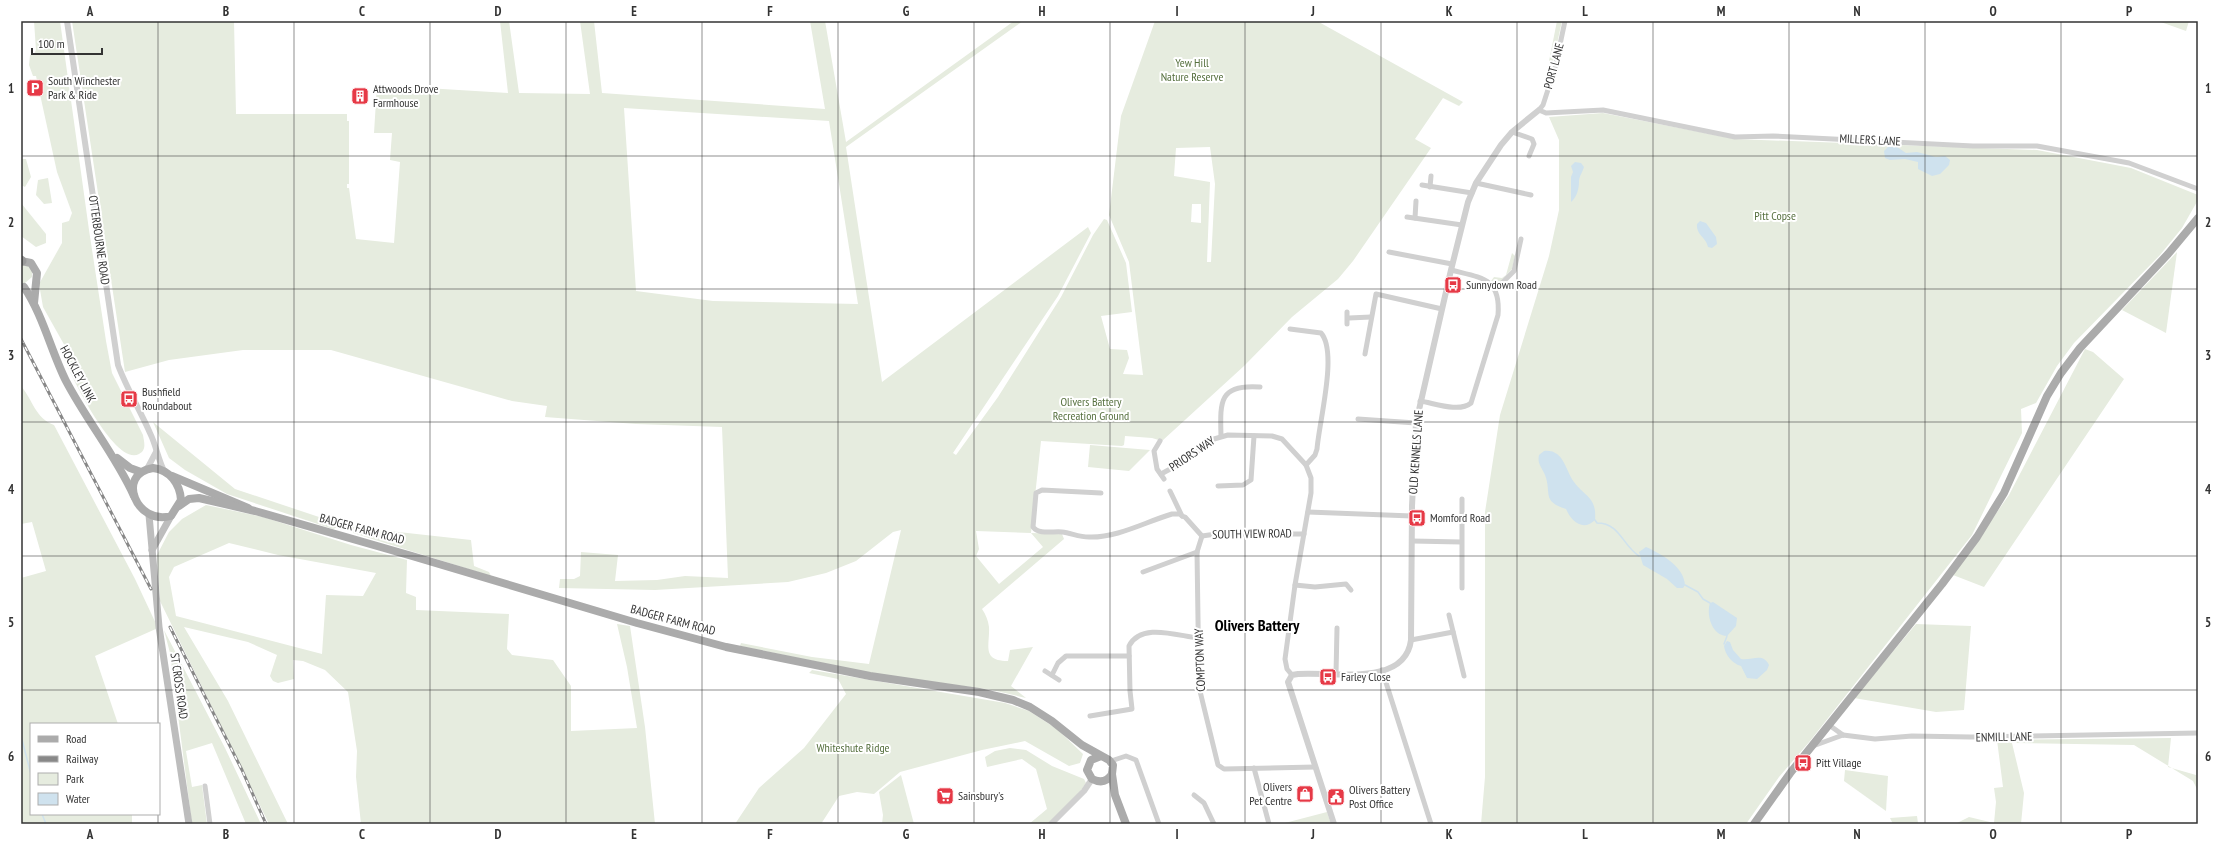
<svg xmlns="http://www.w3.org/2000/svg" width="2219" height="845" viewBox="0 0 2219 845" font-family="'PT Sans Narrow',sans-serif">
<rect width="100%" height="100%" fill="#fff"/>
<!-- green -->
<g fill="#e6ecdf" fill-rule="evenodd">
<path d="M34,21h26l29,209 17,111 6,32 31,62c1,7 4,15 -4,19 -24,13 -69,-80 -76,-98l3,-8 -23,-41 -4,-23 23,-41v-20l7,-2 3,-8 -15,-41 -21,-96h-3l-4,-11 1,-10 4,-1 2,-4z"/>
<path d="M72,21h162l2,93h111v7h2v63h-2v4h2l7,51 38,4 6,-81 -10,-2 2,-27h-18l3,-48 131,8 -8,-72h9l10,72 71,1 -10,-73h14l8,72 223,16 -15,-88h15l21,121 168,-121h9l-177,126 36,235 206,-155 3,6 -33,63 -105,157 3,2 42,-58 63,-100 32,-62 11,-16 3,1 19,43 6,49 -31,4 9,33 17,1 2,8 -6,16 20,1 -14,-113 -20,-47 12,-99 34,-95h162l146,81 -4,4 -16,-8 -28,41 16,9 -78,113 -15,18 -46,38 -48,49 -82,75 -10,-3 -27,-2 -1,9 -2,1 -81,-5 -10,92 31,1 2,5 -82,70c4,6 6,11 7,18 1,18 -8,34 19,34l2,-11 23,-3 -22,39 15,12 -34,-8 -115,-16 -137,-28 1,-3 71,14 57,7 32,-134 -8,2 -37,29 -30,12 -38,9 -133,8 -96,-2 1,-9h14l6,-3 1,-24 37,3 -3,26 42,-1 28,-4 43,2 -6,-151 -86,-3 -91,-7 2,-11 -35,-5 -181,-51h-88l-74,10 -44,12zM624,108l205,13 29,183 -145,-3 -77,-10zM1210,147l5,37 -4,78h-4l3,-80 -36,-6 2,-28zM1192,204h9v19l-10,-1zM976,531l55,2 12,14 -44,37 -23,-28 3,-7z"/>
<path d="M1557,21h5l-9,41 -4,-1z"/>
<path d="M2158,21h31l-3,10z"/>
<path d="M1603,113l132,26 302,11 94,18 67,27v5l-16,28 -22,27 -86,88 -17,23 -21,37 -15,6 1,24 -50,102 -162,206 -31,36 -33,47h-265l4,-47v-265l15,-97 49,-159 10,-46v-70l-10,-23z"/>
<path d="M21,157l1,2h4l5,18 -6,10 -4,-2z"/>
<path d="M48,178l4,25 -8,1 -8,-9 2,-15z"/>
<path d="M21,203l25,31v9l-10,4 -15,-11z"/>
<path d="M2177,252l-11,81 -44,-23z"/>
<path d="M1512,253l3,3 -3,13 -14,15 -5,-1 -2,-2 3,-4 8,1 4,-3z"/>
<path d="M21,264l7,1 4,6v6l-7,6h-4z"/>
<path d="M2085,349l8,3 31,27 -140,208 -31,-12 56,-80z"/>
<path d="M21,386c12,14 14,32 33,39l81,154 23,49 -63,28 23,68h-87v90h101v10l-111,-1v-245l25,-7 -14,-49 -11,2z"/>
<path d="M153,422l82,67 108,36 -10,4 -106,-35 -42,-24 -16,-12z"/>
<path d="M1090,445l60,5 -21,21 -41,-4z"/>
<path d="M206,505l57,12 88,28 56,15 -1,33 10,4v13l93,4 -2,35 5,6 41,5 18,26v45l66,-3 -10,-61 -10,-43 13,2 15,101 10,97h-294l-5,-47 1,-26 -9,-59 -23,-22 -22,-9 -10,-1 1,19 -16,4 -5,-2 -3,-5 7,-21 -29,-13 -64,-15 44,74 60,123h-19l-109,-223 -3,-46 12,-23 13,-13zM229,543l49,12 98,18 -13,23 -37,-1 -4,59 -146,-38 -7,-39 5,-10z"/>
<path d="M353,527l118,13 3,26 15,6 2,4 -138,-43z"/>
<path d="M1916,624l55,2 -7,84 -28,2 -82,-14z"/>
<path d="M164,630l61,118 36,76h-15l-34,-81 -26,8 6,36 10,-2 5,39h-15l-22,-171z"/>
<path d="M812,670l193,33 24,8 28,18 26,25 -3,9 -11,3 -44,-25 -43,9 -82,22 -26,22 -17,-2 -18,4 -18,28h-86l24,-36 45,-40 42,-54 -8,-15 -29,-6z"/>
<path d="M2171,738l-3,29 28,8v-23l2,6v33l-5,-10 -59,-36 -122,-2 12,50 -3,31h-66l14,-7 25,6 2,-21 -2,-14 9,-1 -6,-47z"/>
<path d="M1010,748l16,2 26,16 32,13 2,4 -7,10 -31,31h-19l18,-15 -11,-40 -14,-10 -35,8 -2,-10 10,-6z"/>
<path d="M1845,770l43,6 -2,35 -42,-30z"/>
<path d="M901,775l13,49h-32l1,-9 -4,-23z"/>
<path d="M1327,812l4,12h-50z"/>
<path d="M1917,816l1,7 10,1h-35l-3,-6z"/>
</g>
<!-- water -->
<g fill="#cfe2ee">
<path d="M1888,147h9l9,6 11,-1 19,5 9,-1 5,4 -1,5 -9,9 -8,2 -14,-7v-7l-13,-3 -15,1 -5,-2 -1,-7z"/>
<path d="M1575,162l6,1 3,4c-1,4 -5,10 -5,14 0,8 -2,16 -8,21v-25l2,-5 -2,-6z"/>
<path d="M1700,221l6,2 10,14 1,7 -5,4 -4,-1c-2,-10 -12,-12 -11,-23z"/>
<path d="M1544,451c20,-2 21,19 30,31 11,15 23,15 21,38 -12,12 -24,1 -29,-11 -25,-8 -14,-16 -21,-34 -3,-8 -8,-11 -6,-20z"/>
<path d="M1646,547c15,7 38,19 39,38l-2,3h-6l-10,-9 -24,-14 -4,-13z"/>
<path d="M1713,602l24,16 -1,8 -9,10c-15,0 -21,-21 -17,-33z"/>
<path d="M1727,641l3,1 3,8 8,9c11,2 22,-7 28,6l-2,5 -10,9 -10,-1 -6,-12c-8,-2 -16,-11 -17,-20z"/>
</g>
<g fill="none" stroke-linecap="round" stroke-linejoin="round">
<!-- stream -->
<g stroke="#cfe2ee" stroke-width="1.5">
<path d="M1595,520l2,3c23,0 25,22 42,33"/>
<path d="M1685,585l13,7 5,7 7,4"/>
<path d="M1724,644l3,-8"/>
<path d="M21,736l10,38"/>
<path d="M42,814l4,10"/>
</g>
<!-- minor -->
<g stroke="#d0d0d0" stroke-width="5">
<path d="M1565,21l-10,47 -12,37 -4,5 7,3 57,-3 132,27 38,-1 200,10h64l92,17 69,26"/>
<path d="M1512,132l20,7 2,5 -5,12"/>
<path d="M1476,183l55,12"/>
<path d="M1422,185l50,8"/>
<path d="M1430,187l1,-11"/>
<path d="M1407,217l55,8"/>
<path d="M1415,218l1,-17"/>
<path d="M1389,252l63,12"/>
<path d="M1496,289l18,-18 7,-32"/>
<path d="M1347,312v12"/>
<path d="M1349,318l22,-1"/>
<path d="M1290,329l31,4c17,19 -2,89 -4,116l-2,6 -9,10 5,13v15l-16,92 -10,74 2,10 5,6"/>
<path d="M1365,354l11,-60 66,15"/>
<path d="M1420,401c14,2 39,12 51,2l27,-88c3,-37 -16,-37 -47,-45"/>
<path d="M1358,419l58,4"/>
<path d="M1221,436c-1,-35 -2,-52 39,-49"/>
<path d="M1160,441l-6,10 3,18 7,10"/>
<path d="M1161,474l24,-13 29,-22 14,-4 44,1 10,3 24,26"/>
<path d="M1218,486l25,-1 8,-5 3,-44"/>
<path d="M1170,491l12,25 3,1 17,19 -5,16 2,135 19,78 6,4 91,-2"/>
<path d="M1101,493l-59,-3 -6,3 -3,34c6,8 20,4 29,5 9,1 17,5 27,5 28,1 56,-15 83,-23h8l2,2"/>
<path d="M1308,512l104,4"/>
<path d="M1202,536l14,-2h88"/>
<path d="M1412,541l49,1"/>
<path d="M1143,572l54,-20"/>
<path d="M1295,585l20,2 31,-3 5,6"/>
<path d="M1462,588v-89"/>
<path d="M1449,615l15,61"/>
<path d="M1411,640l42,-8"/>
<path d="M1382,670l49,154"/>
<path d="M1045,671l14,9"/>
<path d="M1336,674l1,-46"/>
<path d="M1052,675l6,-12 8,-7h63"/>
<path d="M1090,716l42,-7 -2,-18 -1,-45c12,-24 49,-10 69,-8"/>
<path d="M1829,725l14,10"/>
<path d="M1813,746l30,-11 32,4 37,-3 59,1 227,-4"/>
<path d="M1111,761l15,-5 10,4 23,64"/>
<path d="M1254,768l15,56"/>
<path d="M205,786l5,38"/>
<path d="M1194,795l10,8 10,21"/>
</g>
<!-- tertiary -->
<g stroke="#d0d0d0" stroke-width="6">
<path d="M67,21l51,344c9,24 22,45 32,68 6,12 8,26 14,38"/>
<path d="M147,469l9,-17"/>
<path d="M1051,824l33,-33 8,-12"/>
<path d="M1334,824l-46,-142 4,-7 6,-1c33,-3 107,14 113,-34l1,-134 4,-83 35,-153 17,-68 8,-19 25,-38 11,-13 27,-22"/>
</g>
<!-- secondary -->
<g stroke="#bdbdbd" stroke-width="7">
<path d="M149,515l10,112 30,197"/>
<path d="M152,550l19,-34"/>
</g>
<!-- primary -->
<g stroke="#ababab" stroke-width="8">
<path d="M21,261l10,2 6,10 -3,30"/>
<path d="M24,287c19,28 27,64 42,94 21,40 50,75 68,115"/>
<path d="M117,458l13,10 11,4"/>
<path d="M153,468c17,2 27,16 28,32l-10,16c-34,10 -56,-42 -18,-48z"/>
<path d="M172,476l76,32"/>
<path d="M179,506l10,-7 10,-1 56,13 157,45 225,67 89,24 144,29 109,16 34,8 17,7 22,14 30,24 27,15 4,5 -1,9c-5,8 -12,9 -20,5l-5,-9 4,-10 10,-4"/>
<path d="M1112,774l3,21 11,29"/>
<path d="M1754,824l37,-52 151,-188 35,-47 27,-44 43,-97 14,-23 19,-25 88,-94 30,-36"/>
</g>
<!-- motorway -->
<path stroke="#9a9a9a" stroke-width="9" d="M21,260l1,1"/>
<defs>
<g id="rail">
<path d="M21,339l130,250"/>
<path d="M170,627l72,143 24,54"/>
</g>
</defs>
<!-- rail casing -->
<use href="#rail" stroke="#888" stroke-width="3"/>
<!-- rail -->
<use href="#rail" stroke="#fff" stroke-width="1.5" stroke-dasharray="4.5" stroke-linecap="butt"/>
</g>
<!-- grid -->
<path fill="none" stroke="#333" stroke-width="1" stroke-opacity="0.55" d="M158,21v703M294,21v803M430,21v803M566,21v803M702,21v803M838,21v803M974,21v803M1110,21v803M1245,21v803M1381,21v803M1517,21v803M1653,21v803M1789,21v803M1925,21v803M2061,21v803M21,156h2177M21,289h2177M21,422h2177M21,556h2177M21,690h2177M158,814v10"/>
<!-- icons -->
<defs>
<symbol id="parking-square" viewBox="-11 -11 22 22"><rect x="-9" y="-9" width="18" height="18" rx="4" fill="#e63946" stroke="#fff"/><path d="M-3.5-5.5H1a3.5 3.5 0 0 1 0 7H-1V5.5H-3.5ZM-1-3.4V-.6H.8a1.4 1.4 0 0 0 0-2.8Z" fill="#fff"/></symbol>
<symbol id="building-square" viewBox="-11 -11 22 22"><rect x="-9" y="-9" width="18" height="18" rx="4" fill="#e63946" stroke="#fff"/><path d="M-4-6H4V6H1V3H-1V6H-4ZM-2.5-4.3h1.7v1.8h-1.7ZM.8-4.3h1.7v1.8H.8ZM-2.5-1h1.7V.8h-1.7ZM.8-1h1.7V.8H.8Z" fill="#fff"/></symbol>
<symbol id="bus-square" viewBox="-11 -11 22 22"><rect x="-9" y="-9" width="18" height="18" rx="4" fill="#e63946" stroke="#fff"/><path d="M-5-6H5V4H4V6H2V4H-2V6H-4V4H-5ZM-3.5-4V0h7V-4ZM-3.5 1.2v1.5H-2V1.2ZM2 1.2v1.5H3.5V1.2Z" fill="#fff"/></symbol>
<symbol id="shop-square" viewBox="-11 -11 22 22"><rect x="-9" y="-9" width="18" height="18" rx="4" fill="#e63946" stroke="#fff"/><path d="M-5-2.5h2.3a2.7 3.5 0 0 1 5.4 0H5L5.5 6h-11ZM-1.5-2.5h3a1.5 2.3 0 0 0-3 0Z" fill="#fff"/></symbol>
<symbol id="supermarket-square" viewBox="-11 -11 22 22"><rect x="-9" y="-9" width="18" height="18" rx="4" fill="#e63946" stroke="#fff"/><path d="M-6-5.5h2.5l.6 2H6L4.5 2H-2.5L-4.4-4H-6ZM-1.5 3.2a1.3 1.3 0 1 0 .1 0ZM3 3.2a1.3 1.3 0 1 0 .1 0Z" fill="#fff"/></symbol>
<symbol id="civic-square" viewBox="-11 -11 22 22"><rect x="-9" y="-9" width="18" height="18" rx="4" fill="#e63946" stroke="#fff"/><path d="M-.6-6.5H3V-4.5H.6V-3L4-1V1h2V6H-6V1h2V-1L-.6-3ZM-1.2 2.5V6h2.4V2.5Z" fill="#fff"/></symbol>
</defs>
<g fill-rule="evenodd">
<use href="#parking-square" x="25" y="78" width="20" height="20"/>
<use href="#building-square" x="350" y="86" width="20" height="20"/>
<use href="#bus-square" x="1443" y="275" width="20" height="20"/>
<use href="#bus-square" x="119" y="389" width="20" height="20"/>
<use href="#bus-square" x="1407" y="508" width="20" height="20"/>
<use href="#bus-square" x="1318" y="667" width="20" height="20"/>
<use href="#bus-square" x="1793" y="753" width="20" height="20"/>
<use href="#shop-square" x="1295" y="784" width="20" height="20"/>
<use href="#supermarket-square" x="935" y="786" width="20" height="20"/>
<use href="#civic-square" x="1326" y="787" width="20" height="20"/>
</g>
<g text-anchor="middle" stroke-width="4" stroke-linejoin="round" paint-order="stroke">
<!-- park labels -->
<g font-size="12" fill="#56703f" stroke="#fff">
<text x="1192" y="67">Yew Hill<tspan x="1192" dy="14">Nature Reserve</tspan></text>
<text x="1775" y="220">Pitt Copse</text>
<text x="1091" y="406">Olivers Battery<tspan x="1091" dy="14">Recreation Ground</tspan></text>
<text x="853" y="752">Whiteshute Ridge</text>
</g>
<!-- street labels -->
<g font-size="12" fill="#333" stroke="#fff">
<text transform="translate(1554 66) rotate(-75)" y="4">PORT LANE</text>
<text transform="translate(1870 140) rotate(3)" y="4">MILLERS LANE</text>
<text transform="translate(99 240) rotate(82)" y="4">OTTERBOURNE ROAD</text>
<text transform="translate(78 374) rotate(62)" y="4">HOCKLEY LINK</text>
<text transform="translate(1416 452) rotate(-86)" y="4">OLD KENNELS LANE</text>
<text transform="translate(1192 454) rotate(-34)" y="4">PRIORS WAY</text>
<text transform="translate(362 529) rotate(15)" y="4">BADGER FARM ROAD</text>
<text transform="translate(1252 534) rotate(-1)" y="4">SOUTH VIEW ROAD</text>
<text transform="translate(673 620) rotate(15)" y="4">BADGER FARM ROAD</text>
<text transform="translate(1200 660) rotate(-92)" y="4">COMPTON WAY</text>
<text transform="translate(179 686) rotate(82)" y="4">ST CROSS ROAD</text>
<text transform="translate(2004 737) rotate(-1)" y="4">ENMILL LANE</text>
</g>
<!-- poi labels -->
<g font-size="12" fill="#333" stroke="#fff" text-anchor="start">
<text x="48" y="85">South Winchester<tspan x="48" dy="14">Park &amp; Ride</tspan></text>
<text x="373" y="93">Attwoods Drove<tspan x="373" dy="14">Farmhouse</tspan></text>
<text x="1466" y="289">Sunnydown Road</text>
<text x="142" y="396">Bushfield<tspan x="142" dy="14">Roundabout</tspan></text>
<text x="1430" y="522">Momford Road</text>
<text x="1341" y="681">Farley Close</text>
<text x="1816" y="767">Pitt Village</text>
<text x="1292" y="791" text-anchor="end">Olivers<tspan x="1292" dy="14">Pet Centre</tspan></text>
<text x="1349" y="794">Olivers Battery<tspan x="1349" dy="14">Post Office</tspan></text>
<text x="958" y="800">Sainsbury's</text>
</g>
<!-- district labels -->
<g font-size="16" font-weight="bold" fill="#000" stroke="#fff">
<text x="1257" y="631">Olivers Battery</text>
</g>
</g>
<!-- border -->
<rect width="2219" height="845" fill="none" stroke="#ffffff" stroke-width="44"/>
<!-- legend -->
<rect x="30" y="723" width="130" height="92" fill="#ffffff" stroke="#adadad"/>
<rect x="38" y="736" width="20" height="6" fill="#ababab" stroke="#adadad"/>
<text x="66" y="743" font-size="12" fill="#333333">Road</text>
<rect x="38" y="756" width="20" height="6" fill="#888888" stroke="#adadad"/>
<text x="66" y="763" font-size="12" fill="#333333">Railway</text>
<rect x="38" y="773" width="20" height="12" fill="#e6ecdf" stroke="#adadad"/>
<text x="66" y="783" font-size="12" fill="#333333">Park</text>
<rect x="38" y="793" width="20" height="12" fill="#cfe2ee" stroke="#adadad"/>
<text x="66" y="803" font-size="12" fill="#333333">Water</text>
<!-- scale -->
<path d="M32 48v6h70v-6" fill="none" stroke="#333333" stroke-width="2"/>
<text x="38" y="48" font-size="12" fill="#333333" stroke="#ffffff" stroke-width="3" paint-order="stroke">100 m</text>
<rect x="22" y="22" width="2175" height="801" fill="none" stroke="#333" stroke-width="1.5"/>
<g font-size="13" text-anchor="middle" font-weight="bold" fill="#333">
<text x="90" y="16">A</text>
<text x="226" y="16">B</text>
<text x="362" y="16">C</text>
<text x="498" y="16">D</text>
<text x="634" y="16">E</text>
<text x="770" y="16">F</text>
<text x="906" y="16">G</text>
<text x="1042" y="16">H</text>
<text x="1177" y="16">I</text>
<text x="1313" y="16">J</text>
<text x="1449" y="16">K</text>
<text x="1585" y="16">L</text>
<text x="1721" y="16">M</text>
<text x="1857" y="16">N</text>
<text x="1993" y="16">O</text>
<text x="2129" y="16">P</text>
<text x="11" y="93">1</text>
<text x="2208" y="93">1</text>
<text x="11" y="227">2</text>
<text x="2208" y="227">2</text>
<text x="11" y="360">3</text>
<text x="2208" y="360">3</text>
<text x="11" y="494">4</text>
<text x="2208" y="494">4</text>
<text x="11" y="627">5</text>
<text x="2208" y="627">5</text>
<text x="11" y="761">6</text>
<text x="2208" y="761">6</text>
<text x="90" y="839">A</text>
<text x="226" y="839">B</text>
<text x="362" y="839">C</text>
<text x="498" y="839">D</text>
<text x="634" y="839">E</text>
<text x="770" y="839">F</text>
<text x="906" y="839">G</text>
<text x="1042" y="839">H</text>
<text x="1177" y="839">I</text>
<text x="1313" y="839">J</text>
<text x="1449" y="839">K</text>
<text x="1585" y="839">L</text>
<text x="1721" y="839">M</text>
<text x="1857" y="839">N</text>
<text x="1993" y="839">O</text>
<text x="2129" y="839">P</text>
</g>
</svg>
